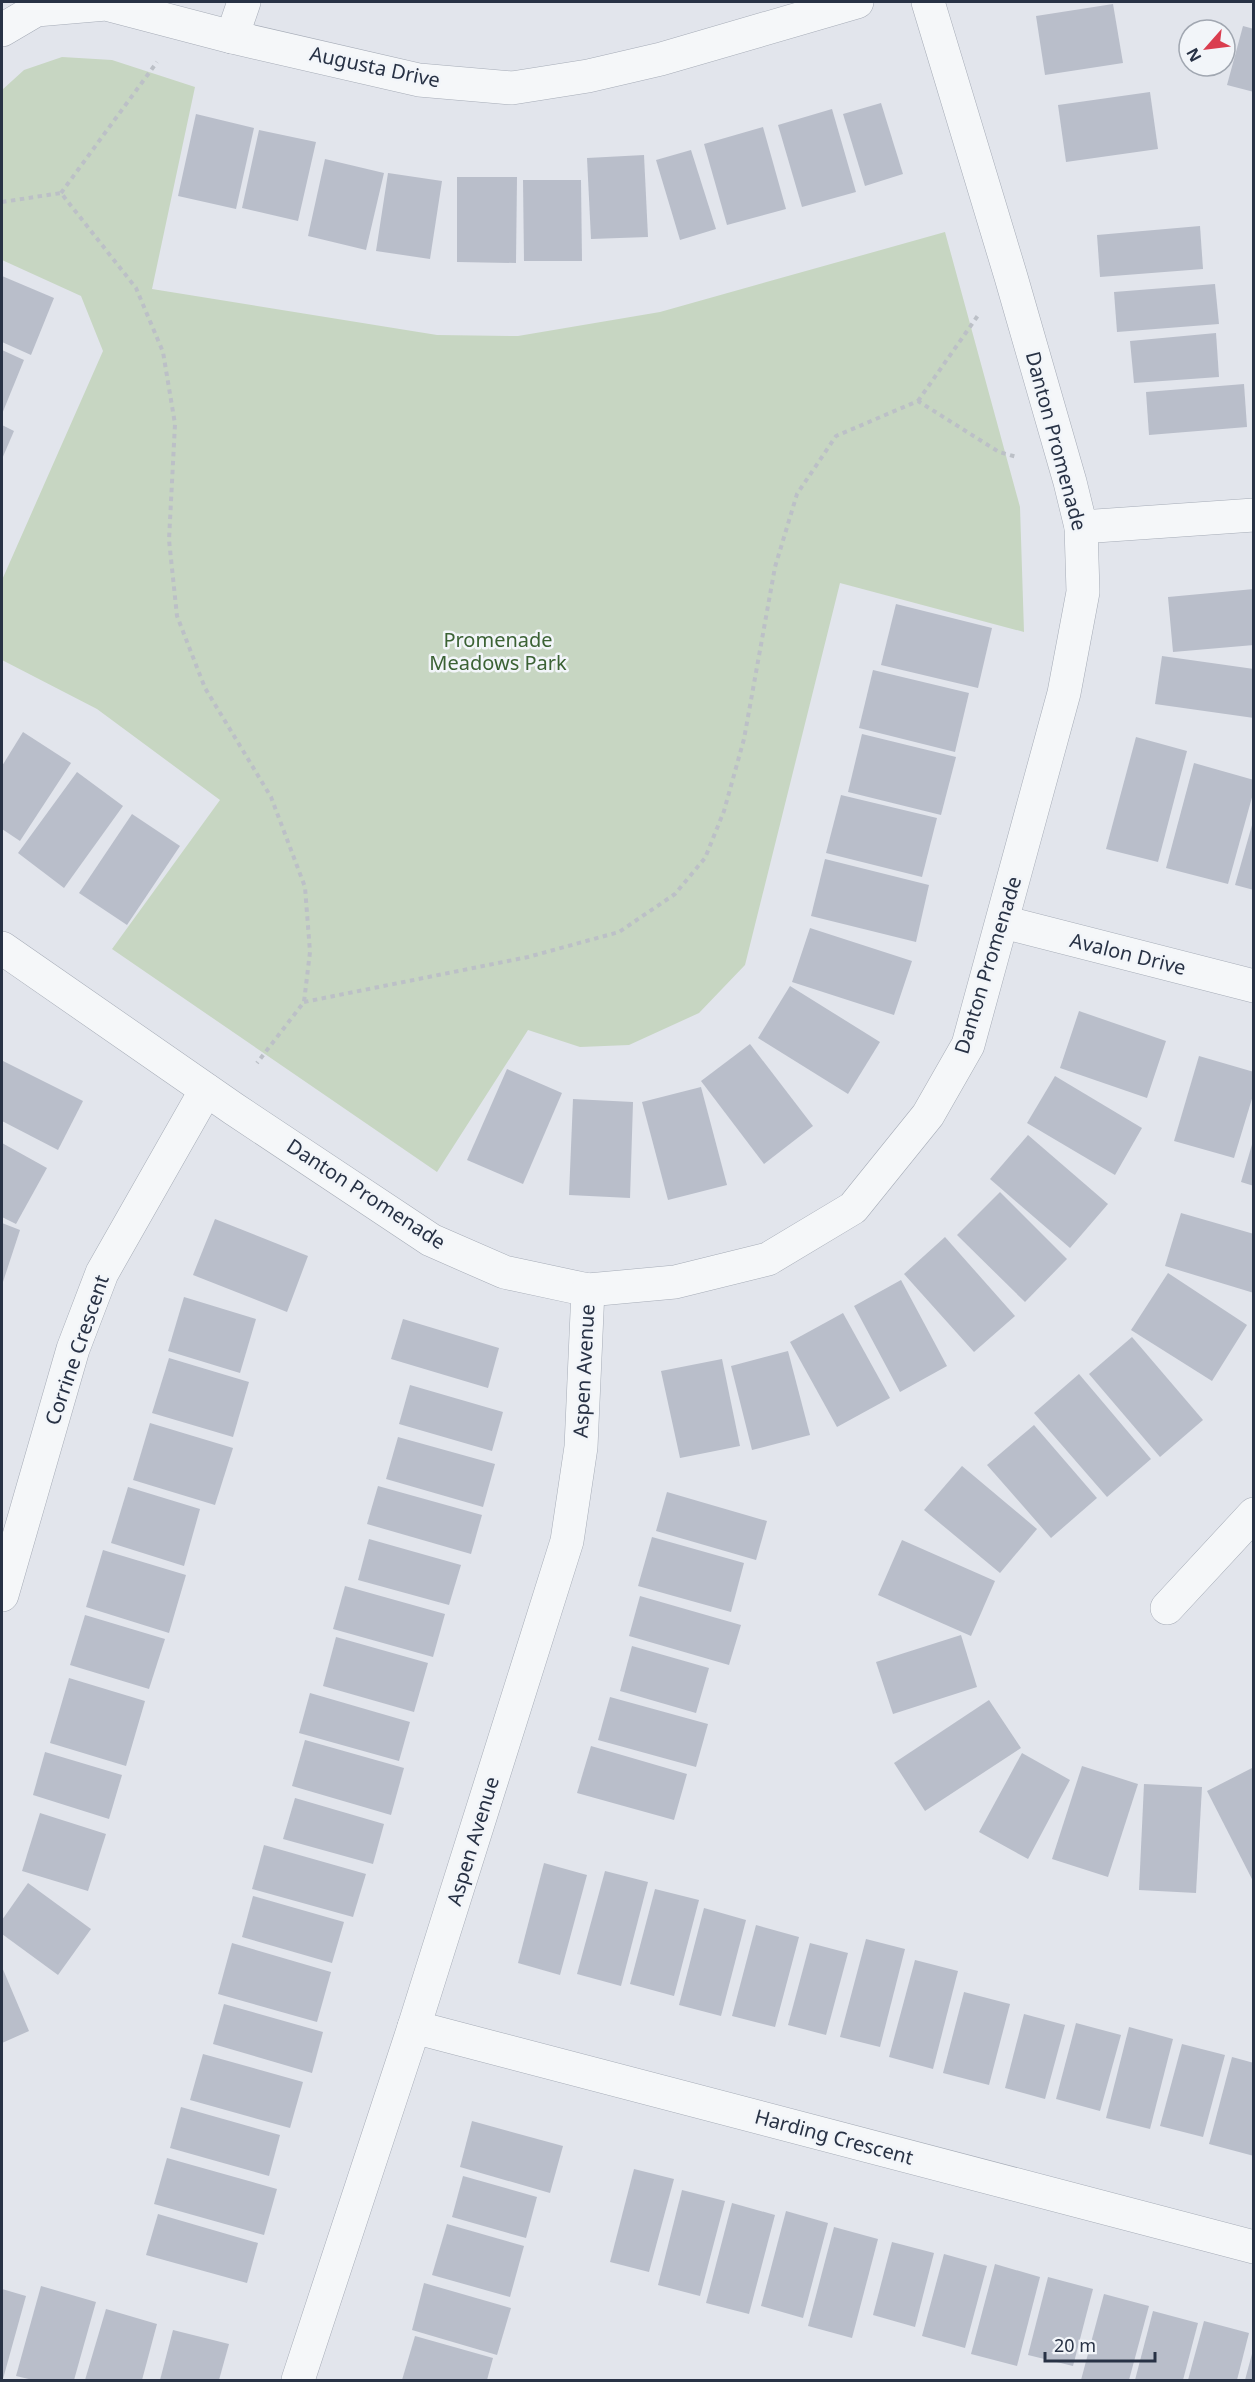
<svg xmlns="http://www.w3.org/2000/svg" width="1255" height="2382" viewBox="0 0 1255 2382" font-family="'Noto Sans',sans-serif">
<rect width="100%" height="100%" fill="#e2e5ec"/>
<!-- green -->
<path fill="#c7d6c2" d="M62,57l50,3 83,27 -43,202 285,46 81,1 142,-24 285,-80 75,275 4,125 -184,-49 -95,382 -46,48 -70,32 -49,2 -52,-17 -91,142 -325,-223 108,-149 -123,-91 -95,-49v-80l101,-229 -22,-55 -79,-36v-170l22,-20z"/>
<!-- building -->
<g fill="#b9beca">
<path d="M1113,4l10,59 -78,12 -9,-59z"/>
<path d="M1243,26l11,3v63l-27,-7z"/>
<path d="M1150,92l8,57 -92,13 -8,-57z"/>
<path d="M881,103l22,71 -38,12 -22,-72z"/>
<path d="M832,109l24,83 -54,15 -24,-82z"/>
<path d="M196,114l58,14 -18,81 -58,-13z"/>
<path d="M763,127l23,82 -59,16 -23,-81z"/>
<path d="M259,130l57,12 -18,79 -56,-13z"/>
<path d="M691,150l25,79 -36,11 -24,-80z"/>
<path d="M644,155l4,82 -57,2 -4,-81z"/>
<path d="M325,159l59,14 -18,77 -58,-14z"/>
<path d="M388,173l54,8 -12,78 -54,-8z"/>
<path d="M457,177h60l-1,86 -59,-1z"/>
<path d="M523,180h58l1,81h-58z"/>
<path d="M1200,226l3,43 -103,8 -3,-42z"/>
<path d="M2,276l52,22 -23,57 -29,-13z"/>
<path d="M1215,284l4,40 -102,8 -3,-40z"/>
<path d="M1216,333l3,44 -85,6 -4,-42z"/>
<path d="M2,350l22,10 -22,54z"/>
<path d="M1244,384l3,43 -98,8 -3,-43z"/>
<path d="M2,425l12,6 -12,28z"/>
<path d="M1254,589v56l-81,7 -5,-55z"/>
<path d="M896,604l96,24 -14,60 -97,-23z"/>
<path d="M1162,656l92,13v49l-99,-14z"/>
<path d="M873,670l96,23 -14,59 -96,-24z"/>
<path d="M23,732l48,31 -51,78 -18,-12v-63z"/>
<path d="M862,734l94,23 -15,58 -93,-23z"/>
<path d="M1136,737l51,14 -29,111 -52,-13z"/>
<path d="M1194,763l60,17v10l-26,94 -62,-16z"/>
<path d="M77,772l46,34 -59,82 -46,-35z"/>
<path d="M841,795l96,23 -15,59 -96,-24z"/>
<path d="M132,814l48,32 -53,79 -48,-32z"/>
<path d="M1254,818v72l-19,-5z"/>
<path d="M825,859l104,26 -13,57 -105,-26z"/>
<path d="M810,928l102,33 -18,54 -102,-33z"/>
<path d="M790,986l90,56 -32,52 -90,-56z"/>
<path d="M1079,1011l87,30 -19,57 -87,-30z"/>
<path d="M750,1044l63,82 -49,38 -63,-83z"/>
<path d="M1199,1056l55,16v20l-20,66 -60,-17z"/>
<path d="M3,1061l80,40 -25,49 -56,-29z"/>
<path d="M507,1069l55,24 -39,91 -56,-24z"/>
<path d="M1055,1076l87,52 -27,47 -88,-52z"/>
<path d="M701,1087l26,98 -59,15 -26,-98z"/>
<path d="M573,1099l60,3 -3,96 -61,-3z"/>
<path d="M1028,1135l80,69 -38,44 -80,-69z"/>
<path d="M1253,1141h1v45l-13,-4z"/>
<path d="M2,1143l45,25 -31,56 -14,-7z"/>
<path d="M1000,1192l67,67 -42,43 -68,-67z"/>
<path d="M1181,1213l73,21v59l-89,-27z"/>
<path d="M215,1219l93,37 -21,56 -94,-37z"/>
<path d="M2,1223l18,7 -18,55z"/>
<path d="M945,1237l70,79 -41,36 -70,-78z"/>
<path d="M1168,1273l79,52 -35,56 -81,-51z"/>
<path d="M901,1280l46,86 -47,26 -46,-86z"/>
<path d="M184,1297l72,22 -16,54 -72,-22z"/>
<path d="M843,1313l47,85 -53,29 -47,-85z"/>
<path d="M403,1319l96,29 -11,40 -97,-29z"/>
<path d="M1132,1337l71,83 -43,37 -71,-83z"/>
<path d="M788,1351l22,84 -58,15 -21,-84z"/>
<path d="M169,1358l80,24 -16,55 -81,-24z"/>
<path d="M722,1359l18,87 -60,12 -19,-87z"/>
<path d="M1079,1374l72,85 -44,38 -73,-84z"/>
<path d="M410,1385l93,27 -11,39 -93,-27z"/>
<path d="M150,1423l83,25 -18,57 -82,-25z"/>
<path d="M1034,1425l63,73 -46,40 -64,-73z"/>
<path d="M398,1437l97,27 -12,43 -97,-28z"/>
<path d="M962,1466l75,63 -37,44 -76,-63z"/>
<path d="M378,1486l104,29 -11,39 -104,-30z"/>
<path d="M128,1487l72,22 -16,57 -73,-23z"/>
<path d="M667,1492l100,29 -11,39 -100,-29z"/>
<path d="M652,1537l92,26 -13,49 -93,-26z"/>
<path d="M369,1539l92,26 -12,40 -91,-25z"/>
<path d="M902,1540l93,41 -24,55 -93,-41z"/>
<path d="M103,1550l83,25 -17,58 -83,-26z"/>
<path d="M345,1586l100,28 -12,43 -100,-28z"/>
<path d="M640,1596l101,29 -12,40 -100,-29z"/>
<path d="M85,1615l80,24 -16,50 -79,-24z"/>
<path d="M961,1635l16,52 -84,27 -17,-52z"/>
<path d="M336,1637l92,26 -14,49 -91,-26z"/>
<path d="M632,1646l77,22 -13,45 -76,-22z"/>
<path d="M69,1678l76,23 -19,65 -76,-23z"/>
<path d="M310,1693l100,29 -11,39 -100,-28z"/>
<path d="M610,1697l98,27 -12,43 -98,-27z"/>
<path d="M989,1700l32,48 -96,63 -31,-48z"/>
<path d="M305,1740l99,28 -13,47 -99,-29z"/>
<path d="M591,1746l96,28 -13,46 -97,-27z"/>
<path d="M45,1752l77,23 -13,44 -76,-24z"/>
<path d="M1022,1753l48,27 -42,79 -49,-27z"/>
<path d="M1082,1766l56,18 -30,93 -56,-18z"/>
<path d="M1254,1767v116l-47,-92z"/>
<path d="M1144,1784l58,3 -6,106 -57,-3z"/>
<path d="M295,1798l89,26 -11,40 -90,-25z"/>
<path d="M40,1813l66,21 -18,57 -66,-20z"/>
<path d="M264,1845l102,29 -13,43 -101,-28z"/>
<path d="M544,1863l43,12 -27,100 -42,-12z"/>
<path d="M605,1871l43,11 -27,104 -44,-12z"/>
<path d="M28,1883l63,46 -33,46 -56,-41v-14z"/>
<path d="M655,1889l44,11 -25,96 -44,-12z"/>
<path d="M253,1896l91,26 -12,41 -90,-26z"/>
<path d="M704,1908l42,12 -25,96 -42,-11z"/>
<path d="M756,1925l43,12 -24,90 -43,-11z"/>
<path d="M866,1939l39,10 -25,98 -40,-10z"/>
<path d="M232,1943l99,29 -14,50 -99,-28z"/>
<path d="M810,1943l38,10 -22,82 -38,-10z"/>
<path d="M915,1960l43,11 -25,98 -44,-12z"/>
<path d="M2,1967l27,64 -27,12z"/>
<path d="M964,1992l46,12 -21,81 -46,-12z"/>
<path d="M224,2004l99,28 -11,41 -99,-29z"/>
<path d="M1024,2014l41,11 -20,74 -40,-11z"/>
<path d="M1076,2023l45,12 -21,76 -44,-12z"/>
<path d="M1129,2027l44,12 -23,90 -44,-11z"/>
<path d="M1182,2044l43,11 -22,82 -43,-11z"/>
<path d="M203,2054l100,28 -13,46 -100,-28z"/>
<path d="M1232,2057l22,6v93l-45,-12z"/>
<path d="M181,2107l99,28 -11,41 -99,-28z"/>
<path d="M472,2121l91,25 -13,47 -90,-26z"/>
<path d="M167,2158l110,31 -13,46 -110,-31z"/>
<path d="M634,2169l40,10 -25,93 -39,-10z"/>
<path d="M463,2176l74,21 -11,41 -74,-21z"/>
<path d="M682,2190l43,11 -25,95 -42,-11z"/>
<path d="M732,2203l43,12 -26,99 -43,-11z"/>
<path d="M786,2211l42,12 -25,95 -42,-12z"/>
<path d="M158,2214l100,29 -11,40 -101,-28z"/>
<path d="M447,2224l77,22 -14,51 -78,-22z"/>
<path d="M834,2227l44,12 -26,99 -44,-12z"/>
<path d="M892,2242l42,11 -19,74 -42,-12z"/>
<path d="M944,2254l43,12 -22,82 -43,-12z"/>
<path d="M995,2264l45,13 -23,89 -46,-12z"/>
<path d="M1048,2277l45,12 -20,77 -45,-11z"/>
<path d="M424,2283l87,25 -14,47 -85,-25z"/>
<path d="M41,2286l55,16 -22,78h-41l-17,-4z"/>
<path d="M2,2289l24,7 -23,83 -1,-1z"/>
<path d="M1104,2294l45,12 -20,74h-48z"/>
<path d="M106,2309l51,15 -15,56h-57z"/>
<path d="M1153,2311l45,12 -15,57h-48z"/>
<path d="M1204,2321l45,12 -12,47h-49z"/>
<path d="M173,2330l56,14 -10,36h-59z"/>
<path d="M415,2336l78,22 -6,22h-85z"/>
<path d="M1253,2350l1,30h-9z"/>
</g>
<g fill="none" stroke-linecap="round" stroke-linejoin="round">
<defs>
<g id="minor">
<path d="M2,30l34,-20 70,-6 126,33 187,43 93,8 76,-12 73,-17 196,-57"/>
<path d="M232,37l12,-35"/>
<path d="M1081,527l173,-12"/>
<path d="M1003,922l251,64"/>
<path d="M2,948l232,161 197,131 73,32 84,18 87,-8 93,-23 85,-51 75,-93 40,-70 96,-352 19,-101 -2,-65 -11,-45 -59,-205 -83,-275"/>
<path d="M2,1595l71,-246 29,-76 104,-183"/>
<path d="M1167,1608l87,-94"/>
<path d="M414,2027l840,220"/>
<path d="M298,2380l116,-353 153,-486 14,-94 7,-157"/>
</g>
</defs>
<!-- minor casing -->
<use href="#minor" stroke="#a6acb7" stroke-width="34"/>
<!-- path -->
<g stroke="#bcc0c7" stroke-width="4" stroke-dasharray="4.5 4.5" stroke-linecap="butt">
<path d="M61,193l96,-131"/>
<path d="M2,202l59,-9 75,95 27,64 12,72 -6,116 8,76 28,72 66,109 34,90 5,65 -6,50 -47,61"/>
<path d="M918,401l61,-87"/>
<path d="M304,1002l224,-45 91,-25 56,-38 30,-36 19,-47 20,-72 31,-172 22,-73 39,-58 82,-35 81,51 18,5"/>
</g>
<!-- minor -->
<use href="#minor" stroke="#f5f7f9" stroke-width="33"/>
</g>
<g text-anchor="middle" stroke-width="5" stroke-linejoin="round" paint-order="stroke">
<!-- street labels -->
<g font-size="20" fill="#283245" stroke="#f2f5f9">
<text transform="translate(375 67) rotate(12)" y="7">Augusta Drive</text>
<text transform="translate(1056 441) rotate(75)" y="7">Danton Promenade</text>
<text transform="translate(1128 954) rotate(14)" y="7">Avalon Drive</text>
<text transform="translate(988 965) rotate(-73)" y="7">Danton Promenade</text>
<text transform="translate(366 1194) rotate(33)" y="7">Danton Promenade</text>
<text transform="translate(77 1350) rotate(-71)" y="7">Corrine Crescent</text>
<text transform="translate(584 1371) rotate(-87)" y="7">Aspen Avenue</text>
<text transform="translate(473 1841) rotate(-73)" y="7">Aspen Avenue</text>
<text transform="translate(834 2137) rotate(15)" y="7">Harding Crescent</text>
</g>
<!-- park labels -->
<g font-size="20" fill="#3b6234" stroke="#f2f5f9">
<text x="498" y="647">Promenade<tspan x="498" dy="23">Meadows Park</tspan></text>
</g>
</g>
<!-- border -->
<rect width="1255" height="2382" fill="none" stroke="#283245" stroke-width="6"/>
<!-- north arrow -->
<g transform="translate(1207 48) rotate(242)"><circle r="28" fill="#f2f5f9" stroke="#a1a7b1" stroke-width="1.5"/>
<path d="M0-4.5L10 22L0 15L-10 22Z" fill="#da3d4f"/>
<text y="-9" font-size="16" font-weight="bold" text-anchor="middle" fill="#283245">N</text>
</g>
<!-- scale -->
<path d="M1045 2352v9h110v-9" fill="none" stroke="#283245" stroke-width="3"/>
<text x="1054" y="2352" font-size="18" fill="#283245" stroke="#f2f5f9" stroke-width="4.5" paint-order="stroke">20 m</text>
</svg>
